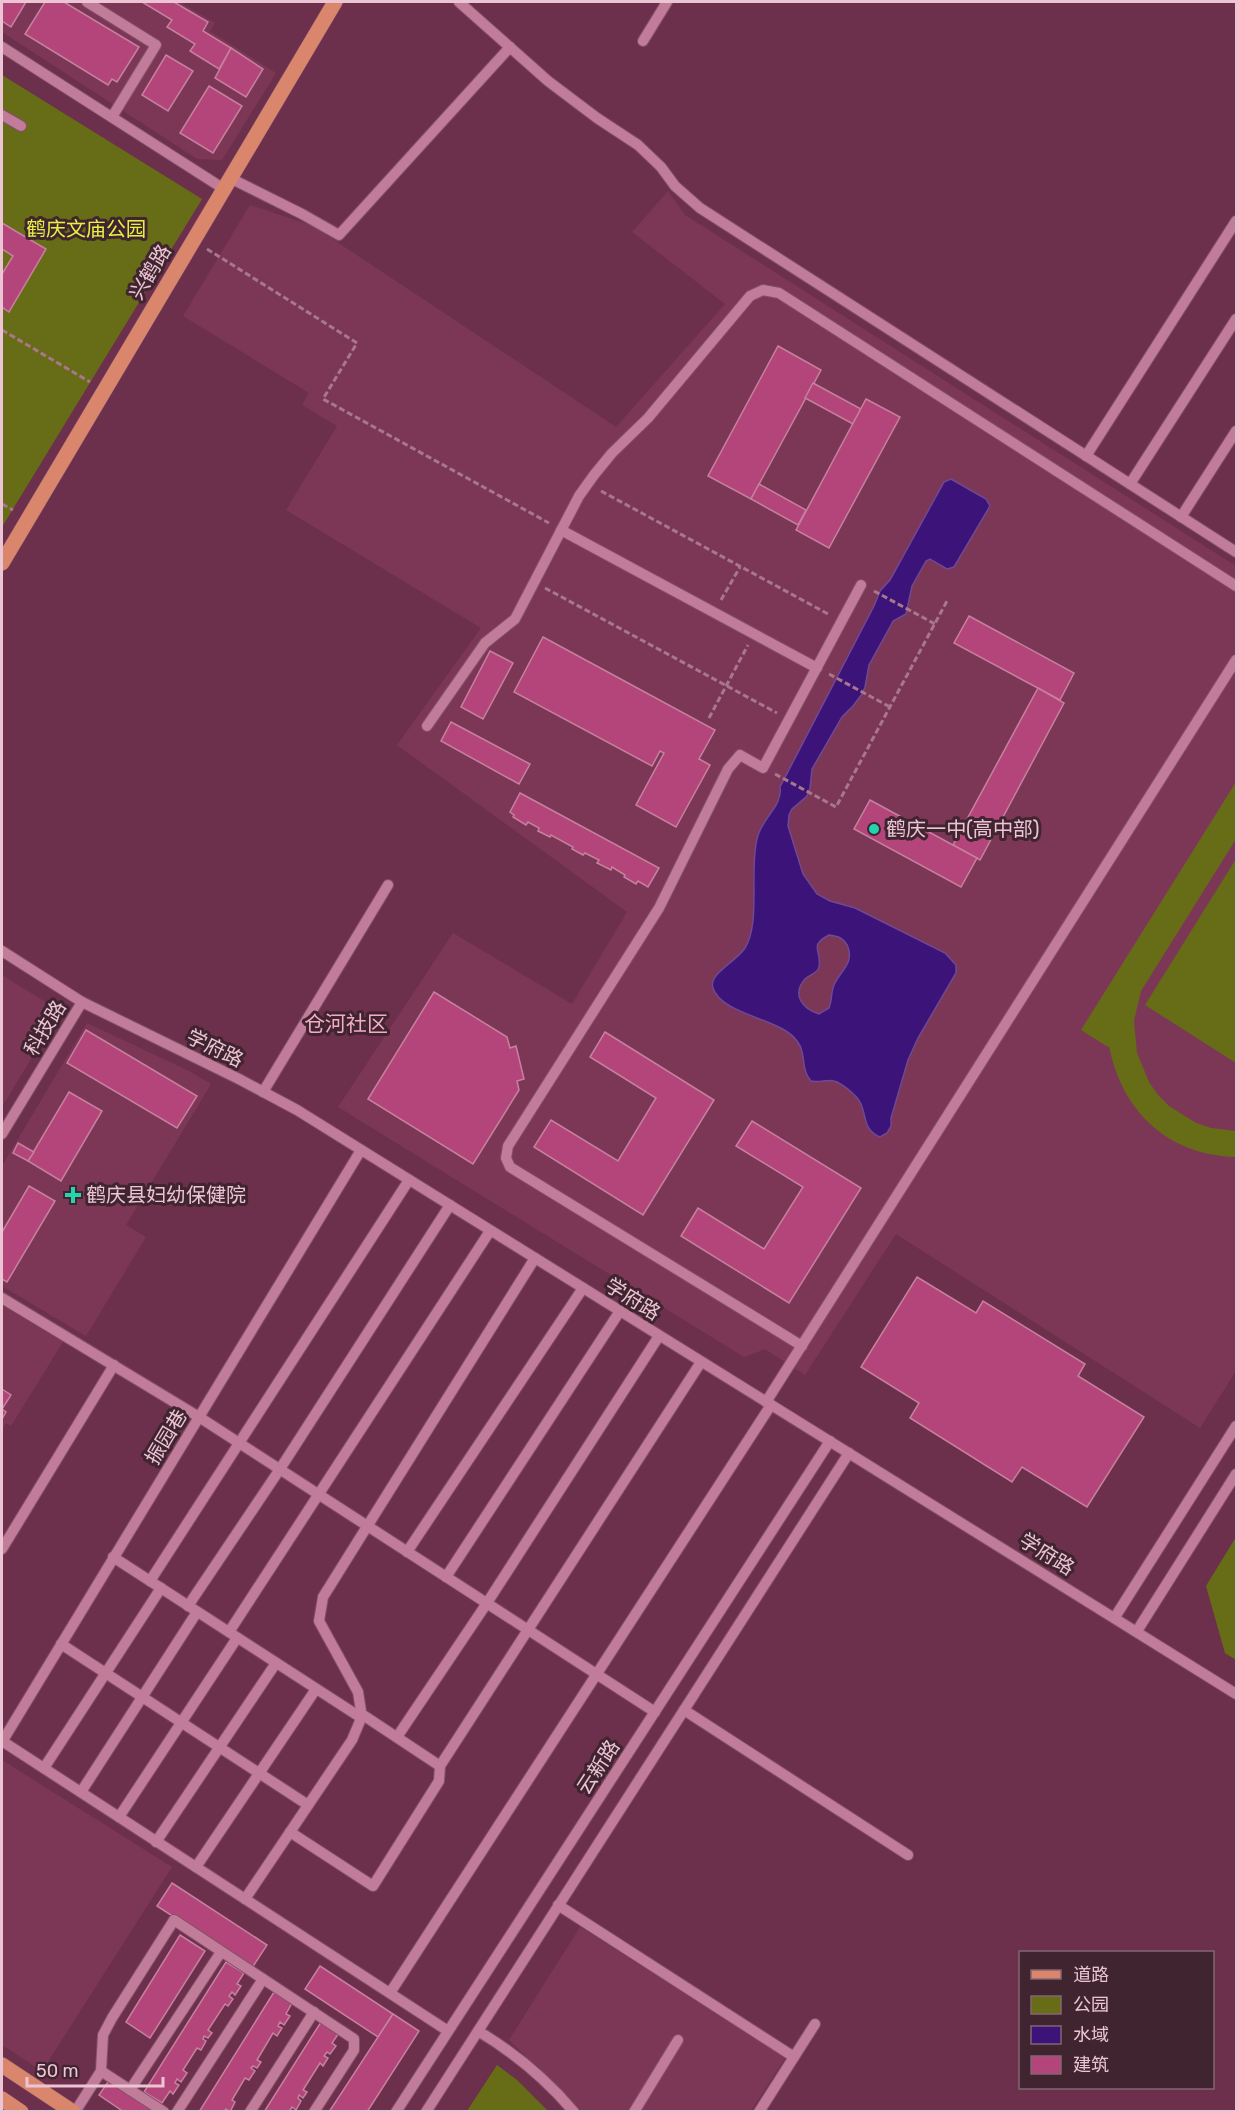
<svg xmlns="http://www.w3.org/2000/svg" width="1238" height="2113" viewBox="0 0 1238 2113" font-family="Rubik,'Noto Sans SC',sans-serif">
<rect width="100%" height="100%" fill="#6c304c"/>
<!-- built -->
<g fill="#7c3757">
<path d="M2,2h178l35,21 -5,8 66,42 -54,87 -25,-1 -195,-127z"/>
<path d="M668,191l17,24 551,351v805l-36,57 -304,-194 -91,141 -40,-26 -21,8 -406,-250 115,-174 119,71 55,-92 -230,-167 84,-117 -195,-118 51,-84 -35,-21 7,-12 -126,-77 67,-111 63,21 303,201 109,-123 -93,-72z"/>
<path d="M2,975l58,36 -58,96z"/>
<path d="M87,1023l102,48 22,13 -85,141 20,12 -60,99 -84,-50v-120z"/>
<path d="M2,1305l61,37 -52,84 -5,-3 -4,7z"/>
<path d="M2,1760l170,107 -130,204 -40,-26z"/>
<path d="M580,1927l205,131 -34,53h-169l-73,-71z"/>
</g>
<!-- green -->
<g fill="#676d16">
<path d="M2,75l200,124 -200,328z"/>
<path d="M1236,782v57l-95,152 -7,30 3,32 12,29 9,13 11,11 27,17 15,5 25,3v26c-68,-2 -114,-45 -127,-111l-1,1 -27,-17z"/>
<path d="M1236,859v204l-91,-58z"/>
<path d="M1236,1537v123l-11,-7 -19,-67z"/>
<path d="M497,2065l20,15 31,31h-81z"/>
</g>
<!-- water -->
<path fill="#3b1379" stroke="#704894" stroke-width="1.5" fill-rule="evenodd" d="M951,479l35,20 4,7 -36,61 -7,2 -17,-10 -4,2 -14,25 -6,28 -13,7 -2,4 -22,40 -4,22 -3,7 -9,12 -11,11 -30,52 -2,19 -3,8 -15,13 -3,6 -1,11 15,48 14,20 13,7 25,7 90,45 11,12v8l-38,65 -10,22 -17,58v8l-4,7 -7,4c-18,-8 -13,-22 -20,-35 -4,-7 -18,-19 -26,-21 -7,-2 -15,2 -23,0 -14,-16 1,-33 -25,-50 -19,-13 -66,-20 -73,-43 -5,-14 24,-27 32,-40 16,-26 4,-77 12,-109 4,-21 26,-32 23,-52l94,-181 6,-15 10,-11 54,-98zM829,935c9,1 15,3 19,12 6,17 -8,24 -14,38 -3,7 -2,16 -5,23l-10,6c-16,-5 -28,-19 -14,-35 4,-4 13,-6 14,-12 3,-17 -11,-21 10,-32z"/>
<!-- building -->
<g fill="#b4457b" stroke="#c6819e" stroke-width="1.5">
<path d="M2,2h24l-15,25 -9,-6z"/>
<path d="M45,2h19l75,45 -22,35 -5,-3 -4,6 -83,-51z"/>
<path d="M142,2h32l34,20 -5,9 28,17 -12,21 -29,-18 5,-7 -28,-17 5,-7z"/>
<path d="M231,48l32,21 -17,28 -31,-19z"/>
<path d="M166,55l27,16 -25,40 -26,-16z"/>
<path d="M209,86l33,20 -29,47 -33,-20z"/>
<path d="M2,223l44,26 -37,63 -7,-5v-33l11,-18 -11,-7z"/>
<path d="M778,346l43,24 -70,129 -43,-23z"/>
<path d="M813,383l48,26 -8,15 -48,-26z"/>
<path d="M866,399l34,18 -71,131 -33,-18z"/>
<path d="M759,484l47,26 -8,15 -47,-26z"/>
<path d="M969,616l105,57 -14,27 -106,-57z"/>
<path d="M543,637l172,93 -16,29 11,6 -34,62 -40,-22 28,-52 -4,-2 -8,15 -138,-74z"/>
<path d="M490,651l23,12 -30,56 -22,-12z"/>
<path d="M1038,688l26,15 -84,157 -27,-15z"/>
<path d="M451,722l79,42 -11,20 -78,-43z"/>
<path d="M520,793l139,75 -11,19 -10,-6 -2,3 -12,-7 1,-2 -13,-8 -1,3 -14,-7 2,-3 -14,-7 -2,2 -11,-6 1,-2 -22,-12 -1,2 -12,-6 1,-3 -11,-6 -2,3 -13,-8 1,-2 -4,-3z"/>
<path d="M870,800l107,58 -16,29 -107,-58z"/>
<path d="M434,992l73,45 3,11 6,-2 8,33 -7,2 2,9 -46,74 -105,-65z"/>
<path d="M86,1030l111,66 -20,32 -110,-65z"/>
<path d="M605,1032l109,68 -71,115 -109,-68 17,-27 67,41 38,-63 -66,-41z"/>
<path d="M69,1092l33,19 -41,70 -33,-20z"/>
<path d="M752,1121l109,67 -72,115 -108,-67 17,-28 66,41 39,-62 -67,-41z"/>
<path d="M18,1143l16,9 -6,9 -15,-8z"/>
<path d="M29,1186l26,15 -48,81 -5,-3v-47z"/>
<path d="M917,1277l59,36 7,-12 102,63 -7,12 66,41 -57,90 -65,-40 -10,15 -102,-64 9,-15 -58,-36z"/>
<path d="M2,1389l9,6 -9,14 4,3 -4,7z"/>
<path d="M172,1883l95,62 -15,23 -95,-62z"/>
<path d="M180,1935l25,16 -55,87 -24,-16z"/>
<path d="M226,1962l18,11 -7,11 4,2 -6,9 -3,-3 -3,4 4,3 -5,7 -3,-2 -17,26 4,3 -4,5 -4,-2 -1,3 3,2 -5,9 -4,-2 -14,22 4,3 -6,9 -4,-3 -2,4 4,2 -6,9 -3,-3 -8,12 -18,-11z"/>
<path d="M320,1966l73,48 -15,23 -73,-48z"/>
<path d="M274,1992l18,11 -6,11 4,2 -6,9 -4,-3 -2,4 4,2 -5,8 -4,-3 -16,27 4,2 -4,6 -4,-2 -2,2 4,3 -6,9 -4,-2 -13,22 3,2 -5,10 -4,-3 -2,3h-25z"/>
<path d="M393,2014l26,17 -52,81h-38z"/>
<path d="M321,2022l18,11 -7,10 4,3 -6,8 -3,-2 -3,4 4,2 -5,8 -3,-3 -17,27 4,2 -4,6 -4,-3 -1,3 3,3 -5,9 -4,-3 -3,5h-25z"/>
<path d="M110,2079l50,33h-36l-25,-17z"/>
</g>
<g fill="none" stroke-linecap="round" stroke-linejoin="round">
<defs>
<g id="minor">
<path d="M87,2l69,43 -44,72"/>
<path d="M459,2l89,79 49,37 41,27 23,22 14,19 25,22 536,344"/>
<path d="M643,41l24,-39"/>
<path d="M2,47l222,142"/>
<path d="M2,115l19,11"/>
<path d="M230,178l72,36 37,21 171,-188"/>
<path d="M1086,456l150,-235"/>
<path d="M1130,484l106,-165"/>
<path d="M1181,517l55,-86"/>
<path d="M561,530l256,138"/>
<path d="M427,726l58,-83 30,-24 64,-123 15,-21 18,-22 36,-35 102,-122 13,-6 16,3 457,293"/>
<path d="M2,951l80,51 157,77 58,31 939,584"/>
<path d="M263,1092l125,-207"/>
<path d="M2,1134l80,-132"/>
<path d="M2,1298l197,119 456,295"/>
<path d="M802,1346l-292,-179 -4,-9 2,-12 151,-238 69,-139 12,-14 23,13 98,-183"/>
<path d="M766,1402l470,-742"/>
<path d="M2,1549l112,-184"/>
<path d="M407,1552l176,-264"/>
<path d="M113,1557l247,160"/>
<path d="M446,1577l174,-266"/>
<path d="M150,1581l259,-401"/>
<path d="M188,1606l92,-137 170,-264"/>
<path d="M1115,1617l121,-191"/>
<path d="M1137,1631l99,-157"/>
<path d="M229,1632l261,-401"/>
<path d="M61,1644l247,161"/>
<path d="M684,1710l224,145"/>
<path d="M360,1713l80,53"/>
<path d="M397,1737l90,-134 172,-267"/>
<path d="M2,1741l446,290"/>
<path d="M2,1742l359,-592"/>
<path d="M44,1768l117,-180"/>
<path d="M81,1792l116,-180"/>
<path d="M119,1817l118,-179"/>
<path d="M290,1832l83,54 66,-105 1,-15 261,-404"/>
<path d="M156,1842l120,-179"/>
<path d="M196,1867l120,-178"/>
<path d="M245,1899l107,-159 8,-19 1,-10 -3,-19 -39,-71 4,-24 212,-339"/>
<path d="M558,1905l236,152"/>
<path d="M390,1993l381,-588"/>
<path d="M478,2031c37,22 68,48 96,81"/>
<path d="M101,2071l2,-36 9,-17 62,-98 180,119v11l-40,62"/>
<path d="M130,2090l91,-138"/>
<path d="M75,2112l26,-41 63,41"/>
<path d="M177,2112l86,-133"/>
<path d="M250,2112l64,-100"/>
<path d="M396,2112l434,-671"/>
<path d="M426,2112l423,-659"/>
<path d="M634,2112l44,-72"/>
<path d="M759,2112l56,-88"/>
</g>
<g id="major">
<path d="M2,563l333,-561"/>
<path d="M2,2065l71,47"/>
<path d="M2,2099l19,13"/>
</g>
</defs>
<!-- minor casing -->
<use href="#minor" stroke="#835069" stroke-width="12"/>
<!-- major casing -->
<use href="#major" stroke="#835069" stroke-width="16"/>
<!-- path -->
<g stroke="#a8778c" stroke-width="3" stroke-dasharray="6 3" stroke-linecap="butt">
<path d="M207,249l150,94 -34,56 226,124"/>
<path d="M2,330l88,52"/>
<path d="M601,491l229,124"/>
<path d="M2,504l11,6"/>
<path d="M545,588l232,125"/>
<path d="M874,591l61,33"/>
<path d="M721,600l19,-33"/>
<path d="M829,674l61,33"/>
<path d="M709,718l39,-73"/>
<path d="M775,774l61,33 111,-206"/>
</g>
<!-- minor -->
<use href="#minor" stroke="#c17c99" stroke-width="10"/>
<!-- major -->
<use href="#major" stroke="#da866c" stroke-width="15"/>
</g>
<!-- markers -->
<g fill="#23d5af" stroke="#402430" stroke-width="2">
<circle cx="874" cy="829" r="6"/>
<path d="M70 1186h6v6h6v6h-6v6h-6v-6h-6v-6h6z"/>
</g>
<g text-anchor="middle" stroke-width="6" stroke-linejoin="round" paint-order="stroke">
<!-- park labels -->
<g font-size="20" fill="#e6f043" stroke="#402430">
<text x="86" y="236">鹤庆文庙公园</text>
</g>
<!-- street labels -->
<g font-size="20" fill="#ebc5d4" stroke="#402430">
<text transform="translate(150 272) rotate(-59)" y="7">兴鹤路</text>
<text transform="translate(45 1028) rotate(-59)" y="7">科技路</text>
<text transform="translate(215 1048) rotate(26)" y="7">学府路</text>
<text transform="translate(633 1299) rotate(32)" y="7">学府路</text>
<text transform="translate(166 1437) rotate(-59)" y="7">振园巷</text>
<text transform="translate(1047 1554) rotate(32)" y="7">学府路</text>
<text transform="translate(598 1767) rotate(-57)" y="7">云新路</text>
</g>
<!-- poi labels -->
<g font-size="20" fill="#ebc5d4" stroke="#402430" text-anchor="start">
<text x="886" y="836">鹤庆一中(高中部)</text>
<text x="86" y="1202">鹤庆县妇幼保健院</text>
</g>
<!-- neighbourhood labels -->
<g font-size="21" fill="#f3abc8" stroke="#402430">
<text x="346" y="1031">仓河社区</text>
</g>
</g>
<!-- border -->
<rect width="1238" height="2113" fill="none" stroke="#ebc5d4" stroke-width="6"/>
<!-- legend -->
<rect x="1019" y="1951" width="195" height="138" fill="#402430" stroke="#846472" stroke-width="1.5"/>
<rect x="1031" y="1970" width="30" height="9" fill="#da866c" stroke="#846472" stroke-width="1.5"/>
<text x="1073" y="1981" font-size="18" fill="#ebc5d4">道路</text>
<rect x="1031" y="1996" width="30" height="18" fill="#676d16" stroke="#846472" stroke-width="1.5"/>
<text x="1073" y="2011" font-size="18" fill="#ebc5d4">公园</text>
<rect x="1031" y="2026" width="30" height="18" fill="#3b1379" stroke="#846472" stroke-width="1.5"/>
<text x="1073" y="2041" font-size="18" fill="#ebc5d4">水域</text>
<rect x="1031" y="2056" width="30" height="18" fill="#b4457b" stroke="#846472" stroke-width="1.5"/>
<text x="1073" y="2071" font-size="18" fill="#ebc5d4">建筑</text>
<!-- scale -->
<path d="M27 2077v9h136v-9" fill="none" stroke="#ebc5d4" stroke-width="3"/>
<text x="36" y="2077" font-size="18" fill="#ebc5d4" stroke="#402430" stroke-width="4.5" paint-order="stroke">50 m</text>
</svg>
